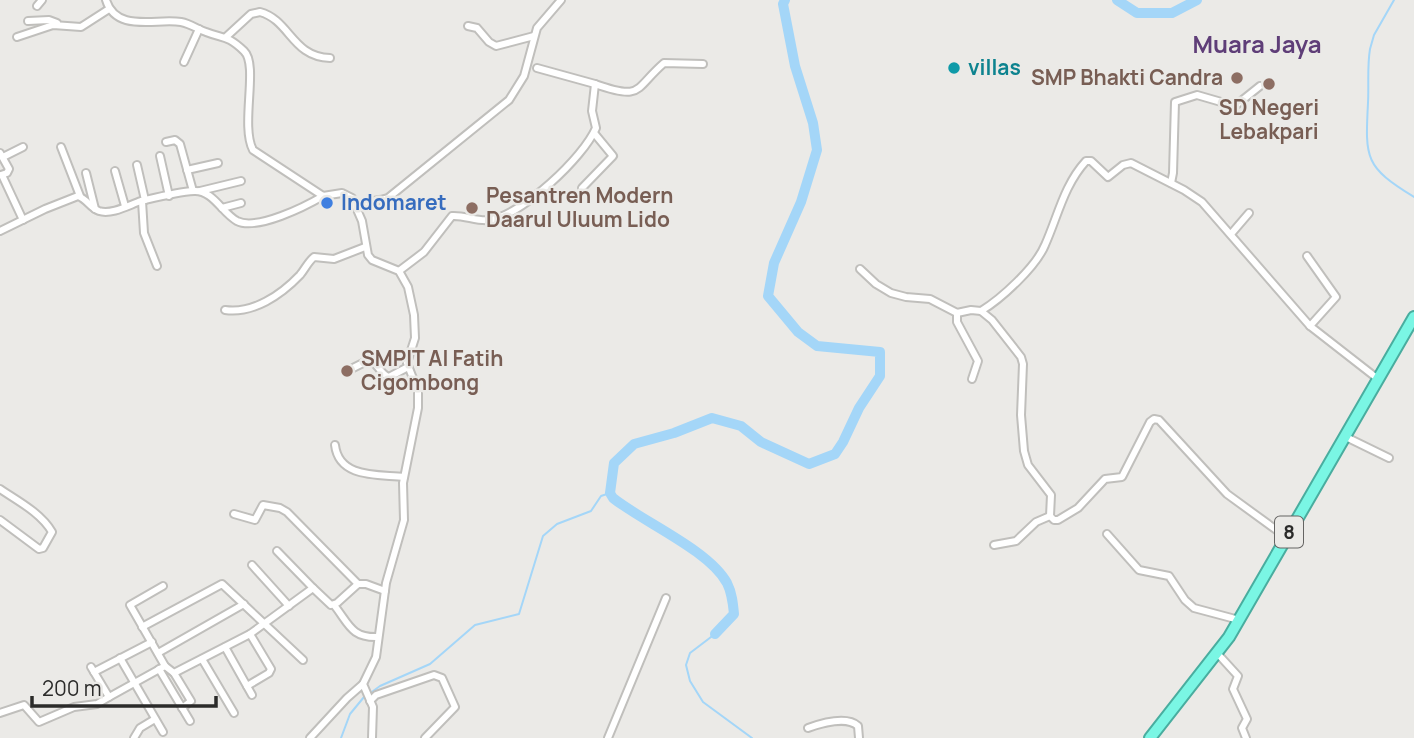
<svg xmlns="http://www.w3.org/2000/svg" width="1414" height="738" viewBox="0 0 1414 738" font-family="Manrope,sans-serif">
<rect width="100%" height="100%" fill="#ebeae7"/>
<g fill="none" stroke-linecap="round" stroke-linejoin="round">
<!-- stream -->
<g stroke="#a4d6f8" stroke-width="2">
<path d="M1394,0l-20,35 -4,14c-3,18 -1,36 -2,54 -3,56 -3,64 46,94"/>
<path d="M715,634l-25,19 -4,12 4,16 13,21 49,36"/>
<path d="M369,694l11,-8 50,-22 45,-39 44,-11 24,-78 14,-12 34,-13 10,-15 9,-3"/>
<path d="M341,738l9,-24 14,-17"/>
</g>
<!-- river -->
<g stroke="#a4d6f8" stroke-width="10">
<path d="M1117,0l20,13h35l25,-13"/>
<path d="M715,634l19,-20c-1,-11 -2,-21 -7,-31 -18,-33 -84,-61 -114,-85l-3,-5 4,-30 20,-19 40,-11 38,-15 29,8 20,16 48,22 26,-10 8,-12 16,-34 21,-32v-24l-63,-6 -19,-14 -30,-36 6,-33 27,-61 16,-52 -4,-27 -18,-57 -12,-62 2,-4"/>
</g>
<defs>
<g id="minor">
<path d="M106,0c10,33 50,18 75,22 10,2 16,7 25,10 18,7 21,3 38,19 15,14 -4,74 9,99l70,46 19,-3 10,5 10,23 6,34 4,5 27,11 9,16 6,28 1,23 -8,25 11,28v17l-15,75 1,37 -18,63 -10,74 -13,27 10,23 -1,31"/>
<path d="M37,6l5,-6"/>
<path d="M28,21l21,-1 8,3"/>
<path d="M468,26l9,2 12,14 7,4 38,-10"/>
<path d="M17,37l36,-12 28,2 28,-18"/>
<path d="M226,37l25,-23 9,-2c30,8 32,45 70,46"/>
<path d="M184,62l15,-33"/>
<path d="M537,68l58,16"/>
<path d="M166,142l9,-2 5,4 13,47"/>
<path d="M61,147l19,49"/>
<path d="M0,153l9,16 -2,4 -6,2"/>
<path d="M160,156l9,40"/>
<path d="M3,157l20,-10"/>
<path d="M137,165l8,35"/>
<path d="M187,170l31,-7"/>
<path d="M115,171l10,35"/>
<path d="M86,173l9,36"/>
<path d="M2,175l21,45"/>
<path d="M1171,183l2,-10 2,-71 22,-7 38,11 25,-20"/>
<path d="M582,188l31,-32 -19,-23"/>
<path d="M200,191l41,-10"/>
<path d="M142,201l2,32 13,33"/>
<path d="M356,205c11,-5 22,-3 32,-7l121,-98 15,-24 13,-48 24,-28"/>
<path d="M222,208l19,-5"/>
<path d="M0,231l45,-22 33,-13c9,3 12,12 21,15 13,4 30,-6 42,-10 17,-4 36,-9 53,-10 19,-1 28,22 43,30 20,10 69,-15 86,-25"/>
<path d="M1231,234l18,-21"/>
<path d="M1307,256l29,41 -26,29"/>
<path d="M860,269l16,15 15,9 15,4 24,2 27,14 14,-3 10,1 11,9 29,37 2,7 -2,51 3,36 4,14 23,30 -1,21 4,4h4l20,-12 27,-29 17,-2 28,-55 4,-3 5,1 68,74 59,43"/>
<path d="M399,271l25,-19 28,-36c13,-1 25,6 38,4 33,-6 93,-62 106,-92l-4,-17 3,-27c48,17 39,5 69,-21l39,1"/>
<path d="M225,310c28,4 56,-15 75,-35 5,-6 8,-13 14,-18l20,2 31,-12"/>
<path d="M981,311c20,-12 55,-44 64,-66 13,-29 19,-60 41,-84h5l17,16 15,-12 8,-2 53,27 18,12 108,124 68,53"/>
<path d="M957,313v9l21,39 -6,18"/>
<path d="M345,372l24,-12c9,2 10,14 20,17l19,-10"/>
<path d="M1346,437l43,21"/>
<path d="M335,445c4,34 44,29 69,32"/>
<path d="M0,489c18,12 41,24 52,43l-9,16 -4,1 -39,-29"/>
<path d="M234,514l21,6 8,-15 17,3 7,4 71,72"/>
<path d="M1107,534l32,36 30,6 16,24 9,8 45,12"/>
<path d="M994,545l22,-4 20,-19 14,-6"/>
<path d="M277,551l36,37"/>
<path d="M252,565l37,41"/>
<path d="M163,586l-33,19 35,61 9,7 76,-39 63,-46 18,17 6,-2 21,-19h8l19,7"/>
<path d="M334,605c15,19 17,33 44,32"/>
<path d="M142,627l80,-43 81,76"/>
<path d="M225,647l27,48"/>
<path d="M158,653l86,-49"/>
<path d="M1217,653l21,23 -5,13 14,30 -5,9 4,10"/>
<path d="M120,658l43,74"/>
<path d="M202,659l32,54"/>
<path d="M91,667l18,30 56,-31"/>
<path d="M159,669l31,52"/>
<path d="M94,672l58,-30"/>
<path d="M174,673l17,28 -9,7"/>
<path d="M247,686l22,-13 2,-4 -21,-35"/>
<path d="M370,701l6,-6 58,-20 8,3 13,29 -30,31"/>
<path d="M0,713l24,-8 15,17 35,-15 23,-3 12,-7"/>
<path d="M808,728c14,-5 39,-12 50,-2l1,12"/>
<path d="M134,738l6,-10 15,-9"/>
<path d="M310,738l37,-40 16,-14"/>
<path d="M608,738l58,-140"/>
</g>
<path id="trunk" d="M1150,738l79,-101 185,-320"/>
</defs>
<!-- minor casing -->
<use href="#minor" stroke="#c0bfbc" stroke-width="10"/>
<!-- trunk casing -->
<use href="#trunk" stroke="#49ad9f" stroke-width="14"/>
<!-- minor -->
<use href="#minor" stroke="#fff" stroke-width="6"/>
<!-- trunk -->
<use href="#trunk" stroke="#7af6e4" stroke-width="10"/>
</g>
<!-- markers -->
<circle fill="#0f9aa8" stroke="#ebeae7" stroke-width="2.5" cx="954" cy="68" r="7"/>
<g fill="#8d6e63" stroke="#ebeae7" stroke-width="2.5">
<circle cx="1237" cy="78" r="7"/>
<circle cx="1269" cy="84" r="7"/>
<circle cx="472" cy="208" r="7"/>
<circle cx="347" cy="371" r="7"/>
</g>
<circle fill="#3f7fe0" stroke="#ebeae7" stroke-width="2.5" cx="327" cy="203" r="7"/>
<g text-anchor="middle" stroke-width="5" stroke-linejoin="round" paint-order="stroke">
<!-- shield labels -->
<rect fill="#ebeae7" stroke="#656463" stroke-width="2" x="1275" y="516.5" width="28" height="31" rx="5"/>
<g font-size="19" font-weight="bold" fill="#2b2b2a">
<text x="1289" y="539">8</text>
</g>
<!-- culture labels -->
<g font-size="21" font-weight="bold" fill="#0d838f" stroke="#ebeae7" text-anchor="start">
<text x="968" y="75">villas</text>
</g>
<!-- education labels -->
<g font-size="21" font-weight="bold" fill="#785e54" stroke="#ebeae7" text-anchor="start">
<text x="1223" y="85" text-anchor="end">SMP Bhakti Candra</text>
<text x="1269" y="115" text-anchor="middle">SD Negeri<tspan x="1269" dy="24">Lebakpari</tspan></text>
<text x="486" y="203">Pesantren Modern<tspan x="486" dy="24">Daarul Uluum Lido</tspan></text>
<text x="361" y="366">SMPIT Al Fatih<tspan x="361" dy="24">Cigombong</tspan></text>
</g>
<!-- shop labels -->
<g font-size="21" font-weight="bold" fill="#366cbe" stroke="#ebeae7" text-anchor="start">
<text x="341" y="210">Indomaret</text>
</g>
<!-- quarter labels -->
<g font-size="24" font-weight="bold" fill="#5f3e78" stroke="#ebeae7">
<text x="1257" y="53">Muara Jaya</text>
</g>
</g>
<!-- scale -->
<path d="M32 696v10h184v-10" fill="none" stroke="#2b2b2a" stroke-width="3.5"/>
<text x="42" y="696" font-size="21" fill="#2b2b2a" stroke="#ebeae7" stroke-width="5" paint-order="stroke">200 m</text>
</svg>
